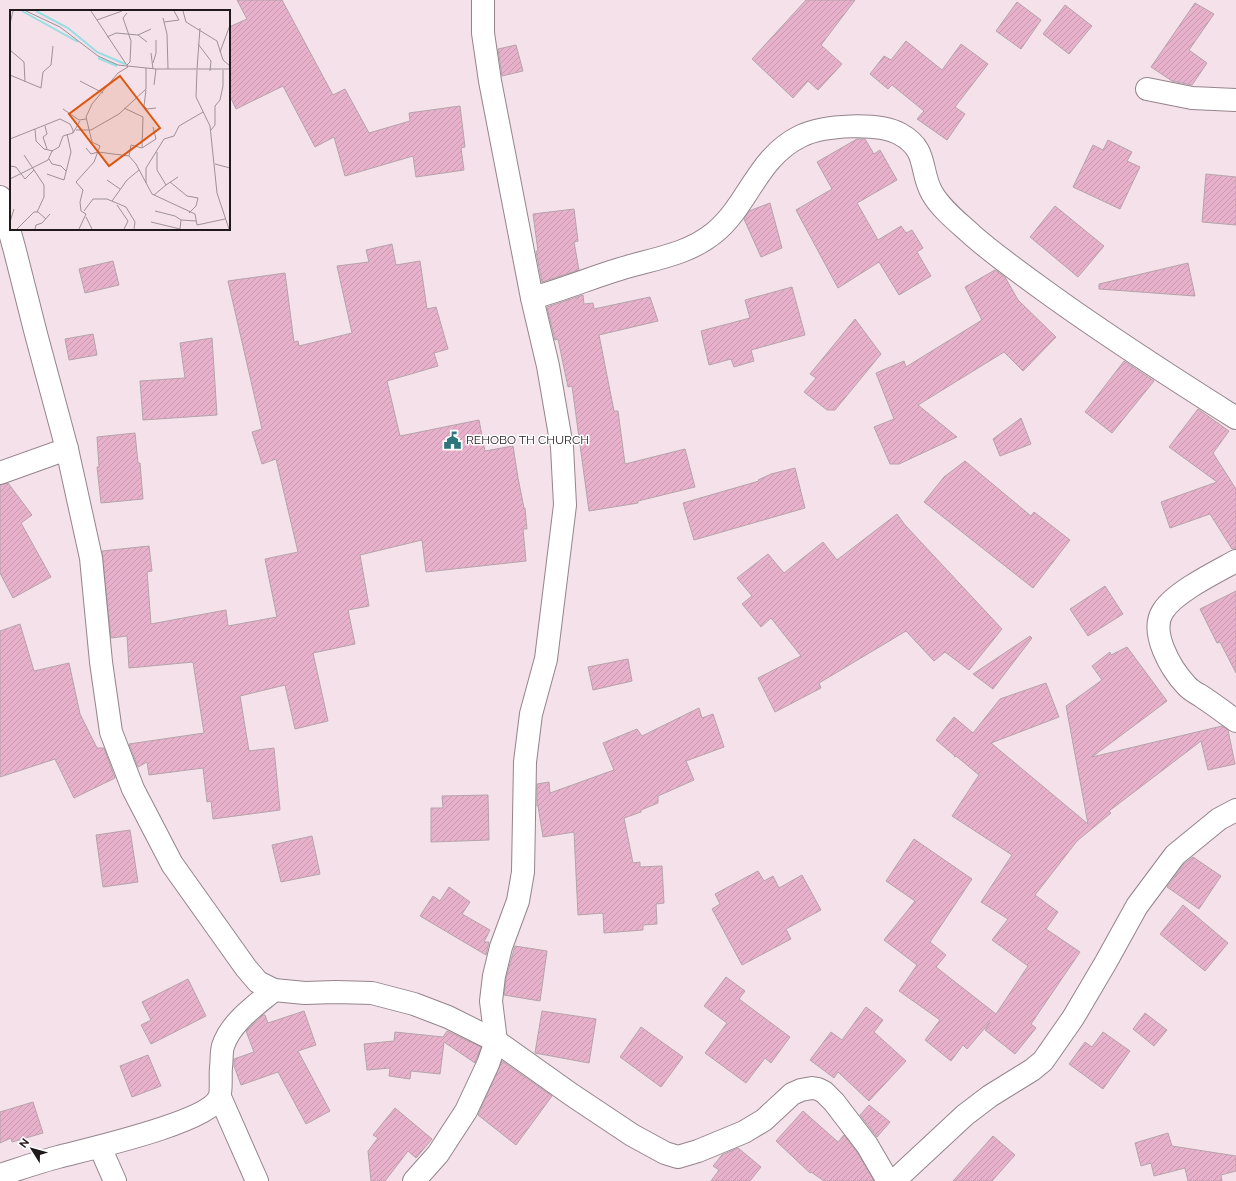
<svg xmlns="http://www.w3.org/2000/svg" width="1236" height="1181" viewBox="0 0 1236 1181" font-family="Raleway,sans-serif">
<defs>
<pattern id="building-hatch" width="6" height="6" patternUnits="userSpaceOnUse"><rect width="6" height="6" fill="#e8b1cb"/><path d="M-1 1l2-2M0 6l6-6M5 7l2-2" fill="none" stroke="#c798ae"/></pattern>
</defs>
<rect width="100%" height="100%" fill="#f4e1e9"/>
<!-- building -->
<g fill="url(#building-hatch)" stroke="#b5a4ab">
<path d="M237,0h45l51,95 12,-6 24,44 41,-12 -1,-8 51,-7 5,41 -4,1 3,22 -48,7 -3,-21 -68,20 -11,-39 -19,10 -32,-61 -47,23 -7,-15v-67l18,-8z"/>
<path d="M806,0h49l-34,45 21,19 -24,26 -10,-9 -15,17 -41,-39z"/>
<path d="M1017,2l24,18 -20,29 -25,-18z"/>
<path d="M1195,3l19,11 -25,36 18,13 -15,22 -20,-4 -21,-14z"/>
<path d="M1065,5l27,21 -23,28 -26,-20z"/>
<path d="M906,41l36,29 19,-26 27,20 -33,43 10,7 -18,26 -30,-21 7,-8 -32,-26 -4,4 -18,-15 14,-18 7,4z"/>
<path d="M516,45l7,26 -21,5 -4,-27z"/>
<path d="M857,139h8l9,15 6,-4 17,30 -40,23 21,37 23,-14 5,7 6,-3 11,18 -6,4 14,24 -32,19 -20,-33 -41,26 -42,-78 36,-21 -15,-27z"/>
<path d="M1108,140l24,12 -5,9 13,6 -20,42 -47,-22 20,-42 10,5z"/>
<path d="M1206,174l30,3v48l-34,-3z"/>
<path d="M770,203l12,45 -21,9 -17,-38 5,-8z"/>
<path d="M1055,206l49,40 -26,31 -48,-40z"/>
<path d="M574,209l4,32 -4,1 5,28 -37,12 -6,-31h2l-5,-37z"/>
<path d="M392,244l4,21 24,-4 7,48 9,-2 12,42 -14,4 4,13 -51,15 13,55 79,-16 6,31 28,-5 5,32 6,30h1l2,21h-4l3,32 -100,11 -4,-32 -62,15 9,51 -21,4 7,34 -42,9 15,68 -33,8 -10,-44 -45,11 9,55 25,-3 6,62 -67,9 -2,-18 -4,1 -4,-34 -54,7 -2,-13 -9,5 -9,-23 75,-11 -11,-71 -64,6 -2,-32 -16,2 -9,-87 47,-5 3,25 -5,1 4,52 75,-14 2,16 49,-9 -12,-58 33,-7 -22,-93 -14,5 -10,-32 10,-3 -34,-148 57,-8 9,69 4,-1 1,5 53,-13 -15,-67 32,-4 -3,-12z"/>
<path d="M113,261l6,24 -34,8 -6,-24z"/>
<path d="M1188,263l7,33 -96,-7v-5z"/>
<path d="M995,270l10,7 13,23 38,37 -33,34 -19,-19 -86,53 39,32 -58,27h-9l-16,-37 20,-8 -18,-46 28,-12 2,6 76,-47 -17,-33z"/>
<path d="M792,287l13,48 -54,15 3,11 -20,6 -3,-8 -22,6 -8,-34 49,-13 -5,-18z"/>
<path d="M583,295l1,9 9,-1 1,6 56,-12 8,24 -59,14 15,76h4l7,53 60,-15 10,38 -57,14v2l-49,8 -17,-125 -4,1 -10,-48 -3,1 -8,-33z"/>
<path d="M855,319l26,35 -46,56h-8l-23,-18 12,-14 -6,-4z"/>
<path d="M93,334l4,21 -28,5 -4,-21z"/>
<path d="M212,338l5,77 -74,5 -3,-39 45,-3 -5,-35z"/>
<path d="M1124,361l30,20 -42,52 -27,-21z"/>
<path d="M1198,409l31,22 -16,22 23,36v60h-4l-22,-35 -40,14 -9,-26 56,-20 -48,-35z"/>
<path d="M1021,418l10,26 -31,12 -7,-17z"/>
<path d="M135,433l3,30h2l3,36 -42,4 -4,-36h2l-2,-30z"/>
<path d="M965,461l66,55 3,-4 36,28 -37,48 -109,-86 20,-25z"/>
<path d="M795,468l10,40 -111,32 -11,-37 76,-22 -1,-1 13,-6z"/>
<path d="M8,483l24,32 -11,8 30,54 -38,21 -13,-25v-88z"/>
<path d="M897,514l8,11 97,104 -33,41 -24,-18 -11,9 -28,-30 -87,52 2,5 -46,24 -17,-34 43,-22 -30,-38 -10,9 -19,-23 10,-8 -15,-18 31,-24 16,19 39,-31 14,18z"/>
<path d="M1105,586l18,28 -35,22 -18,-27z"/>
<path d="M1236,591v82l-16,-31 -3,1 -17,-34z"/>
<path d="M20,624l14,47 35,-8 11,51 17,34h7l11,30 -41,20 -19,-39 -55,18v-146z"/>
<path d="M1030,636l2,2 -39,51 -20,-15z"/>
<path d="M1127,647l40,54 -75,56 130,-31 6,4 7,34 -27,6 -7,-29 -92,70 2,2 -34,28 -42,54 23,17 -12,17 34,23 -49,72 5,4 -21,26 -30,-24 5,-8 -23,27 -4,-4 -12,16 -26,-21 15,-20 -41,-29 18,-26 -33,-25 31,-39 -29,-20 28,-42 58,40 -42,63 16,13 -10,12 60,47 32,-48 -36,-26 16,-21 -27,-17 31,-47 -60,-39 27,-41 -23,-19 -2,1 1,-1 -19,-16 18,-23 19,16 27,-34 46,-16 13,34 -68,26 97,81 -22,-118 36,-26 -10,-14 18,-14 1,3z"/>
<path d="M628,659l4,22 -39,9 -5,-23z"/>
<path d="M699,708l3,10 11,-4 11,33 -38,14 8,19 -36,16v7l-17,7v2l-17,6 9,45 7,-1v5l22,-1 2,37 -8,1 1,20 -14,1v5l-39,3 -1,-20 -25,2 -4,-83 -31,5 -5,-31h-1v-22l12,-2 1,11 64,-23 -11,-27 34,-14 5,7z"/>
<path d="M488,795l1,45 -58,2v-34h12l-1,-12z"/>
<path d="M130,830l8,52 -35,5 -7,-52z"/>
<path d="M312,836l8,38 -39,8 -9,-37z"/>
<path d="M1193,857l28,19 -22,33 -32,-22 17,-23z"/>
<path d="M758,871l6,10 9,-5 6,12 23,-13 19,35 -35,19 5,10 -49,26 -30,-56 8,-5 -5,-10z"/>
<path d="M449,887l21,15 -8,12 28,16 -6,12h5l-3,13 -66,-39 13,-20 7,5z"/>
<path d="M1183,905l45,38 -23,28 -45,-37z"/>
<path d="M515,946l32,5 -7,50 -36,-6 2,-17z"/>
<path d="M726,977l19,14 -6,8 51,38 -19,26 -6,-5 -19,25 -41,-30 22,-30 -23,-17z"/>
<path d="M188,979l18,37 -55,28 -10,-19 10,-5 -9,-18z"/>
<path d="M866,1007l17,13 -9,12 32,29 -37,40 -31,-29 -4,6 -24,-18 21,-28 11,8z"/>
<path d="M304,1011l12,34 -18,6 32,60 -24,13 -28,-52 -37,13 -7,-19v-7l20,-7 -8,-21 17,-16h2l3,8z"/>
<path d="M542,1011l54,8 -7,44 -54,-10z"/>
<path d="M1145,1013l22,17 -13,16 -21,-17z"/>
<path d="M641,1027l42,30 -22,30 -41,-30z"/>
<path d="M447,1031l34,16 -6,16 -31,-21 -4,32 -29,-3 -1,8 -21,-3 1,-8 -23,2 -3,-26 30,-3 1,-9 48,5z"/>
<path d="M1103,1032l27,19 -27,38 -34,-25 16,-22 7,5z"/>
<path d="M148,1055l13,31 -29,11 -12,-31z"/>
<path d="M502,1061l50,35 -36,49 -38,-30z"/>
<path d="M33,1102l10,31 -31,9 -1,-4 -11,5v-31z"/>
<path d="M869,1105l21,17 -13,15 -17,-22z"/>
<path d="M395,1108l37,31 -16,19 -8,-7 -23,30h-14l-3,-30 10,-13 -5,-3z"/>
<path d="M803,1111l35,31 6,-7 13,17 17,29h-50l-13,-9 -1,1 -34,-32z"/>
<path d="M1168,1133l4,13 64,10v15l-15,4 1,6h-34l-3,-13 -31,8 -3,-13 -10,3 -6,-23z"/>
<path d="M993,1136l22,19 -23,26h-39z"/>
<path d="M738,1148l23,19 -11,14h-39l8,-11 -6,-4 9,-11z"/>
</g>
<g fill="none" stroke-linecap="round" stroke-linejoin="round">
<defs>
<g id="street">
<path d="M1147,89l45,9 44,2"/>
<path d="M0,197l15,54 21,83 31,115 24,109 10,104 10,70 22,57 39,75 74,104 12,14 16,8 31,3 30,-1 37,1 42,11 34,13 48,24 76,54 60,40 33,18 13,4 20,-6 46,-19 20,-12 28,-26 9,-4 11,-2 6,1 6,3 10,10 33,43 21,36"/>
<path d="M532,298c30,-8 58,-20 88,-29 32,-10 67,-14 94,-36 34,-27 43,-76 87,-97 23,-11 77,-14 99,-2 29,16 19,36 32,59 9,16 26,29 40,42 23,20 48,38 73,56 62,45 126,86 191,127"/>
<path d="M0,473l67,-24"/>
<path d="M1236,561c-20,11 -61,31 -73,50 -14,21 8,58 23,74 4,5 10,8 15,11 12,8 23,16 35,25"/>
<path d="M220,1097l37,84"/>
<path d="M100,1147l15,34"/>
<path d="M0,1175c19,-6 39,-13 58,-18 30,-8 148,-34 161,-59 3,-6 1,-23 2,-31 1,-6 0,-14 2,-21 8,-24 32,-40 51,-56"/>
<path d="M414,1181l24,-27 28,-43 22,-47 8,-23 -5,-40 3,-25 7,-29 17,-46 5,-29 2,-110 6,-48 15,-55 19,-154 -3,-58 -14,-81 -16,-68 -42,-217 -7,-48v-33"/>
<path d="M894,1181l71,-66 25,-19 42,-26 11,-9 30,-43 33,-56 31,-56 38,-51 44,-36 17,-9"/>
</g>
</defs>
<!-- street casing -->
<use href="#street" stroke="#95848c" stroke-width="24"/>
<!-- street -->
<use href="#street" stroke="#fff" stroke-width="22"/>
</g>
<!-- icons -->
<defs>
<symbol id="civic-bare" viewBox="-9 -9 18 18"><path d="M-.6-6.5H3V-4.5H.6V-3L4-1V1h2V6H-6V1h2V-1L-.6-3ZM-1.2 2.5V6h2.4V2.5Z" fill="#2d777c" stroke="#fff" stroke-width="2.5" paint-order="stroke"/></symbol>
</defs>
<g fill-rule="evenodd">
<use href="#civic-bare" x="440" y="428" width="25" height="25"/>
</g>
<g text-anchor="middle" stroke-width="3" stroke-linejoin="round" paint-order="stroke">
<!-- poi labels -->
<g font-size="12" fill="#20191c" stroke="#fff" text-anchor="start">
<text x="466" y="444">REHOBO TH CHURCH</text>
</g>
</g>
<!-- overview -->
<g transform="translate(10 10)">
<rect width="220" height="220" fill="#f4e1e9"/>
<path fill="none" stroke="#97dee4" stroke-width="2" d="M12,1l56,31M26,1l32,17 29,24 28,12M88,48l19,8"/>
<path fill="none" stroke="#9f9197" stroke-width="1" d="M16,1l34,16 38,29 20,9 38,4h74M173,1l3,11 31,19 6,19 7,6M153,8l4,16 1,35M87,10l25,-9M154,12l15,-2 -5,-9M0,14l3,-13M128,25l13,-6M97,27l9,-4 22,2 9,7M188,34l13,17 -1,10M0,40l14,12 1,20M210,42l10,-27M141,43l2,16M143,53l3,-10v-13M117,55l3,-3 1,-21 -8,-23 4,-5M187,59l3,-41M187,60l-1,27 14,29 7,67 12,36M0,65l31,13 2,-16 8,-7 2,-19M70,71l23,12M144,75l2,-16M136,80l-2,16 3,3 9,-1M114,98l19,9 -1,31M53,99l16,11 7,-1M35,116l2,8 -4,3 4,12M25,119l1,12 8,8 9,2M66,120h15l28,-16 27,-25v-21M201,120l4,-5v-19l5,-6 3,-14v-16M63,123l7,-12M0,129l50,-20 10,5 3,6v3l-10,3 -4,11 -7,4 -4,9 -38,19M76,138l5,6 7,-2 31,4 7,8 16,30 43,20 2,11 28,-6M14,145l20,30v12l-7,15M119,146l2,-11 11,3 14,-9 -3,-12M39,149l3,5 9,2 5,5M205,154l15,4M0,156l6,1 9,12 9,-9M37,164l17,6 7,-28 -4,-18M97,170l13,9M160,172l17,14 11,2 -2,8 -7,7M136,173v-15l18,-29 10,-3 5,-10 24,-14M156,175l12,-8M144,185l12,-10 -9,-15v-18M102,191l15,-21 12,-10M107,195l11,16 -4,8M74,201l9,-12h14l19,8 9,15 -1,7M145,201l20,5 6,4M76,207l6,12M0,212l4,-13M141,212l29,7M7,219l17,-17h4l8,7M25,219l1,-4 6,-2 8,-9M69,219l7,-15 -5,-3 -1,-9 3,-12 -7,-8 18,-20 6,-16 -8,-4 -6,-25 6,-13 26,-31 10,-6 -37,-56M170,219l1,-9 15,1"/>
<path fill="#de560d" fill-opacity="0.15" stroke="#de560d" stroke-width="2" d="M110,66l40,52 -51,38 -40,-52z"/>
<rect width="220" height="220" fill="none" stroke="#20191c" stroke-width="2"/>
</g>
<!-- north arrow -->
<g transform="translate(32 1149) rotate(307)" stroke="#ffffff" stroke-width="3" paint-order="stroke">
<path d="M0-3L7 15L0 10L-7 15Z" fill="#20191c"/>
<text y="-6" font-size="11" font-weight="bold" text-anchor="middle" fill="#20191c">N</text>
</g>
</svg>
